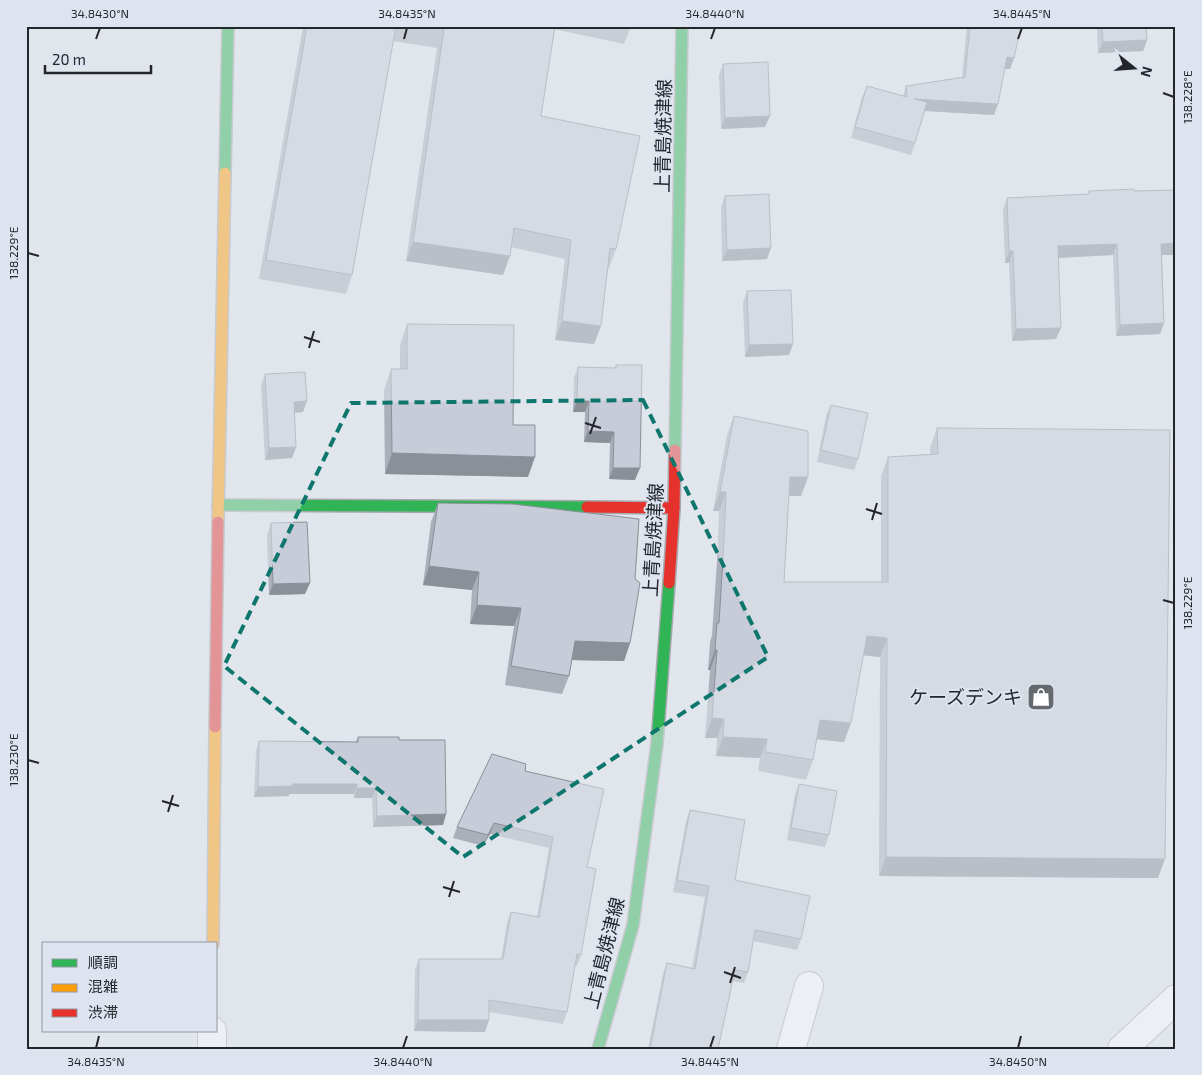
<svg xmlns="http://www.w3.org/2000/svg" width="1202" height="1075" viewBox="0 0 1202 1075" font-family="'Exo 2','Noto Sans JP',sans-serif">
<rect width="100%" height="100%" fill="#e1e5ec"/>
<g fill="none" stroke-linecap="round" stroke-linejoin="round">
<defs>
<g id="street">
<path d="M212,1049v-18"/>
<path d="M791,1049l18,-63"/>
<path d="M1122,1049l54,-50"/>
</g>
<g id="fast">
<path d="M225,173l3,-147"/>
<path d="M675,450l7,-424"/>
<path d="M218,505l369,2"/>
<path d="M598,1049l35,-124 24,-181 12,-161"/>
</g>
<g id="slow">
<path d="M218,522l7,-349"/>
<path d="M213,944l2,-217"/>
</g>
<g id="jam">
<path d="M587,507l87,1"/>
<path d="M669,583l5,-75 1,-58"/>
<path d="M215,727l3,-205"/>
</g>
</defs>
<!-- street casing -->
<use href="#street" stroke="#a6a8ad" stroke-width="30"/>
<!-- fast casing -->
<use href="#fast" stroke="#a6a8ad" stroke-width="14"/>
<!-- slow casing -->
<use href="#slow" stroke="#a6a8ad" stroke-width="14"/>
<!-- jam casing -->
<use href="#jam" stroke="#a6a8ad" stroke-width="14"/>
<!-- street -->
<use href="#street" stroke="#fafbfc" stroke-width="28"/>
<!-- fast -->
<use href="#fast" stroke="#30b455" stroke-width="11"/>
<!-- slow -->
<use href="#slow" stroke="#ff9f0a" stroke-width="11"/>
<!-- jam -->
<use href="#jam" stroke="#e5322d" stroke-width="11"/>
</g>
<!-- wall -->
<g fill="#abafba">
<path d="M303,26h328l-7,18 -70,-15 -13,87 75,133 -7,19h-2l-6,58 -7,18 -39,-4 10,-81 -54,-12 -8,28 -97,-14 31,-213 -44,-7 -41,234 -6,19 -87,-15z"/>
<path d="M967,26h54l-7,32 -4,11h-5l-11,46 -70,-4 -9,32 -4,12 -60,-17 11,-41 5,-11 36,10 3,-10 56,-9z"/>
<path d="M1097,26h49l1,14 -4,11 -45,2z"/>
<path d="M723,64l42,63 -44,2 -2,-54z"/>
<path d="M1176,190v65h-14l2,68 -4,11 -44,2 -3,-81 -55,3 -2,81 -44,2 -3,-78h-4l-2,-54 4,-11 81,-4 1,-3h45z"/>
<path d="M725,196l42,63 -45,2 -1,-54z"/>
<path d="M747,291l46,53 -4,11 -44,2 -2,-54z"/>
<path d="M407,324l106,101 15,52 -143,-3 -1,-84 7,-21h9v-24z"/>
<path d="M616,365l19,115 -26,-1 1,-36 -26,-1 1,-30h-12l1,-34 4,-11 37,1z"/>
<path d="M265,374l38,38 -9,1 2,34 -4,11 -27,2 -4,-75z"/>
<path d="M831,405l27,54 -4,11 -37,-8 9,-46z"/>
<path d="M734,416l74,61 -7,19h-12l-5,86h97v-106l7,-19 42,-3v-6l7,-20 221,450 -279,-2 1,-219 -17,-2 -19,87 -28,-3 -3,21 -7,20 -48,-9 2,-13 -44,-2 1,-18h-12l5,-68h-2l2,-28 2,-7 5,-74 2,-50h-6l14,-76z"/>
<path d="M438,503l192,140 -6,18 -52,-1 -3,16 -7,18 -57,-9 9,-59 -44,-2 2,-34 -49,-5 8,-63z"/>
<path d="M271,523l34,71 -36,1 -2,-60z"/>
<path d="M358,737l41,3 47,74 -3,11 -70,2 -1,-29h-18v-4h-65v2l-35,1 2,-46 3,-10 97,1z"/>
<path d="M525,771l62,96 -6,88 -4,11h-2l-8,46 -4,12 -74,-12 -4,20 -71,-1 1,-61 4,-11h82l6,-36 4,-11 26,5 12,-69 -59,-14 -7,12 -30,-8 4,-11z"/>
<path d="M799,784l30,51 -4,12 -38,-7 8,-45z"/>
<path d="M690,810l45,70 66,59 -4,11 -44,-9 -5,31 -4,11 -12,-2 -14,68h-70l15,-75 4,-11 25,5 13,-71 -32,-5 13,-71z"/>
</g>
<!-- shaded-wall -->
<g fill="#8b8f97">
<path d="M1147,40l-4,11 -45,2 5,-11z"/>
<path d="M1007,57l7,1 -4,11h-7z"/>
<path d="M914,99l84,5 -4,11 -84,-5z"/>
<path d="M770,116l-5,11 -44,2 4,-11z"/>
<path d="M413,242l97,14 -7,19 -97,-14z"/>
<path d="M1176,243v12h-19l4,-11z"/>
<path d="M1117,244l-4,11 -60,3 5,-12z"/>
<path d="M771,248l-4,11 -45,2 5,-11z"/>
<path d="M1009,251h4l-4,12h-4z"/>
<path d="M562,321l39,5 -7,18 -39,-4z"/>
<path d="M1164,323l-4,11 -44,2 4,-11z"/>
<path d="M1061,328l-5,11 -44,2 4,-12z"/>
<path d="M793,344l-4,11 -44,2 4,-12z"/>
<path d="M577,400l12,1 -4,11h-12z"/>
<path d="M307,401l-4,11 -13,1 4,-11z"/>
<path d="M588,431l26,1 -4,11 -26,-1z"/>
<path d="M296,447l-4,11 -27,2 4,-12z"/>
<path d="M392,453l143,4 -7,20 -143,-3z"/>
<path d="M613,468h27l-5,12 -26,-1z"/>
<path d="M790,477h18l-7,19h-18z"/>
<path d="M720,492h6l-7,19h-6z"/>
<path d="M429,566l50,6 -7,18 -49,-5z"/>
<path d="M310,583l-5,11 -36,1 4,-11z"/>
<path d="M477,605l44,3 -7,18 -44,-2z"/>
<path d="M867,636l20,2 -7,19 -20,-2z"/>
<path d="M575,641l55,2 -6,18 -56,-1z"/>
<path d="M715,650h2l-7,20h-2z"/>
<path d="M712,718l12,1 -7,19h-12z"/>
<path d="M820,720l31,3 -7,19 -31,-3z"/>
<path d="M723,737l44,2 -7,19 -44,-2z"/>
<path d="M292,784h65l-3,10h-65v2l-35,1 4,-10z"/>
<path d="M357,788h19l-4,10h-18z"/>
<path d="M446,814l-3,11 -70,2 4,-11z"/>
<path d="M494,823l-4,11 -7,12 5,-11z"/>
<path d="M886,857l279,2 -7,19 -279,-2z"/>
<path d="M418,1020h71l-4,12 -71,-1z"/>
</g>
<!-- building -->
<g fill="#c7ccd8" stroke="#8b8f97">
<path d="M307,26h89l-44,249 -86,-15z"/>
<path d="M428,26h127l-14,90 99,20 -24,113 -6,-1 -9,78 -39,-5 9,-81 -57,-12 -4,28 -97,-14 31,-213z"/>
<path d="M970,26h51l-7,32 -7,-1 -9,47 -84,-5 13,3 -12,41 -60,-16 12,-41 40,11 -1,-11 59,-9z"/>
<path d="M1102,26h44l1,14 -44,2z"/>
<path d="M768,62l2,54 -45,2 -2,-54z"/>
<path d="M1134,189v2l42,-1v53l-15,1 3,79 -44,2 -3,-81 -59,2 3,82 -45,1 -3,-78h-4l-2,-53 82,-4v-3z"/>
<path d="M769,194l2,54 -44,2 -2,-54z"/>
<path d="M791,290l2,54 -44,1 -2,-54z"/>
<path d="M407,324l107,1 -1,100h22v32l-143,-4 -1,-84h16z"/>
<path d="M616,365h26l-2,103h-27l1,-36 -26,-1 1,-30 -12,-1 1,-33 38,1z"/>
<path d="M305,372l2,29 -13,1 2,45 -27,1 -4,-74z"/>
<path d="M831,405l37,8 -10,46 -37,-9z"/>
<path d="M734,416l74,15v46h-18l-6,105h104v-125l50,-3 -1,-26 233,2 -5,429 -279,-2 1,-219 -20,-2 -16,87 -31,-3 -7,40 -48,-8 2,-13 -44,-2 1,-18 -12,-1 5,-68h-2l2,-27h2l5,-81 2,-50h-6z"/>
<path d="M438,503l75,1 126,15 -4,60 5,4 -10,60 -55,-2 -6,35 -58,-10 10,-58 -44,-3 2,-33 -50,-6z"/>
<path d="M307,522l3,61 -37,1 -2,-61z"/>
<path d="M358,737h41v3h46l1,74 -69,2 -1,-28h-19v-4h-65v2l-34,1 1,-46 99,1z"/>
<path d="M492,754l34,10 -1,7 79,18 -17,78 9,2 -15,86 -4,-1 -10,58 -78,-12v20h-71l1,-61h84l8,-47 28,5 14,-80 -59,-14 -6,12 -31,-8z"/>
<path d="M799,784l38,7 -8,44 -38,-7z"/>
<path d="M690,810l55,10 -10,60 75,16 -9,43 -46,-9 -7,42 -13,-2 -17,79h-68l17,-86 28,6 14,-83 -32,-6z"/>
</g>
<!-- marked area -->
<path d="M0 0H1202V1075H0ZM643,400l125,257 -305,200 -239,-191 127,-263z" fill="#e1e5ec" fill-opacity=".55" fill-rule="evenodd"/>
<path fill="none" stroke="#0f766e" stroke-width="4" stroke-dasharray="10 6" stroke-linejoin="round" d="M643,400l125,257 -305,200 -239,-191 127,-263z"/>
<!-- ticks -->
<path fill="none" stroke="#23262a" stroke-width="2" d="M96,39l4,-11M404,39l3,-11M711,39l4,-11M1018,39l4,-11M1163,93l11,4M28,253l11,3M304,337l16,5M309,348l5,-17M585,423l16,5M590,434l6,-17M866,509l16,5M872,520l5,-17M1163,600l11,3M28,760l11,3M162,801l17,5M168,812l5,-17M443,887l17,5M449,897l5,-16M724,972l17,6M730,983l5,-16M96,1048l3,-12M403,1048l4,-12M710,1048l4,-12M1018,1048l3,-12"/>
<!-- icons -->
<defs>
<symbol id="shop-square" viewBox="-11 -11 22 22"><rect x="-9" y="-9" width="18" height="18" rx="4" fill="#66696e" stroke="#dde4f0"/><path d="M-5-2.5h2.3a2.7 3.5 0 0 1 5.4 0H5L5.5 6h-11ZM-1.5-2.5h3a1.5 2.3 0 0 0-3 0Z" fill="#fff"/></symbol>
</defs>
<g fill-rule="evenodd">
<use href="#shop-square" x="1025" y="681" width="32" height="32"/>
</g>
<g text-anchor="middle" stroke-width="4" stroke-linejoin="round" paint-order="stroke">
<!-- street labels -->
<g font-size="19" fill="#23262a" stroke="#dde4f0">
<text transform="translate(663 136) rotate(-89)" y="7">上青島焼津線</text>
<text transform="translate(653 540) rotate(-87)" y="7">上青島焼津線</text>
<text transform="translate(604 953) rotate(-76)" y="7">上青島焼津線</text>
</g>
<!-- poi labels -->
<g font-size="19" fill="#23262a" stroke="#dde4f0" text-anchor="end">
<text x="1022" y="704">ケーズデンキ</text>
</g>
</g>
<!-- border -->
<rect width="1202" height="1075" fill="none" stroke="#dde4f0" stroke-width="55"/>
<!-- legend -->
<rect x="42" y="942" width="175" height="90" fill="#dde4f0" stroke="#9398a1"/>
<rect x="52" y="959" width="25" height="8" fill="#30b455" stroke="#9398a1"/>
<text x="88" y="968" font-size="15" fill="#23262a">順調</text>
<rect x="52" y="984" width="25" height="8" fill="#ff9f0a" stroke="#9398a1"/>
<text x="88" y="992" font-size="15" fill="#23262a">混雑</text>
<rect x="52" y="1009" width="25" height="8" fill="#e5322d" stroke="#9398a1"/>
<text x="88" y="1018" font-size="15" fill="#23262a">渋滞</text>
<!-- north arrow -->
<g transform="translate(1134 68) rotate(107)" stroke="#dde4f0" stroke-width="4" paint-order="stroke">
<path d="M0-4L9 19L0 12L-9 19Z" fill="#23262a"/>
<text y="-8" font-size="14" font-weight="bold" text-anchor="middle" fill="#23262a">N</text>
</g>
<!-- scale -->
<path d="M45 65v8h106v-8" fill="none" stroke="#23262a" stroke-width="2.5"/>
<text x="52" y="65" font-size="15" fill="#23262a" stroke="#dde4f0" stroke-width="4" paint-order="stroke">20 m</text>
<rect x="28" y="28" width="1146" height="1020" fill="none" stroke="#23262a" stroke-width="2"/>
<g font-size="12" text-anchor="middle" fill="#23262a">
<text x="100" y="18">34.8430°N</text>
<text x="407" y="18">34.8435°N</text>
<text x="715" y="18">34.8440°N</text>
<text x="1022" y="18">34.8445°N</text>
<text transform="translate(1188 97) rotate(-90)" y="4">138.228°E</text>
<text transform="translate(14 253) rotate(-90)" y="4">138.229°E</text>
<text transform="translate(1188 603) rotate(-90)" y="4">138.229°E</text>
<text transform="translate(14 760) rotate(-90)" y="4">138.230°E</text>
<text x="96" y="1066">34.8435°N</text>
<text x="403" y="1066">34.8440°N</text>
<text x="710" y="1066">34.8445°N</text>
<text x="1018" y="1066">34.8450°N</text>
</g>
</svg>
